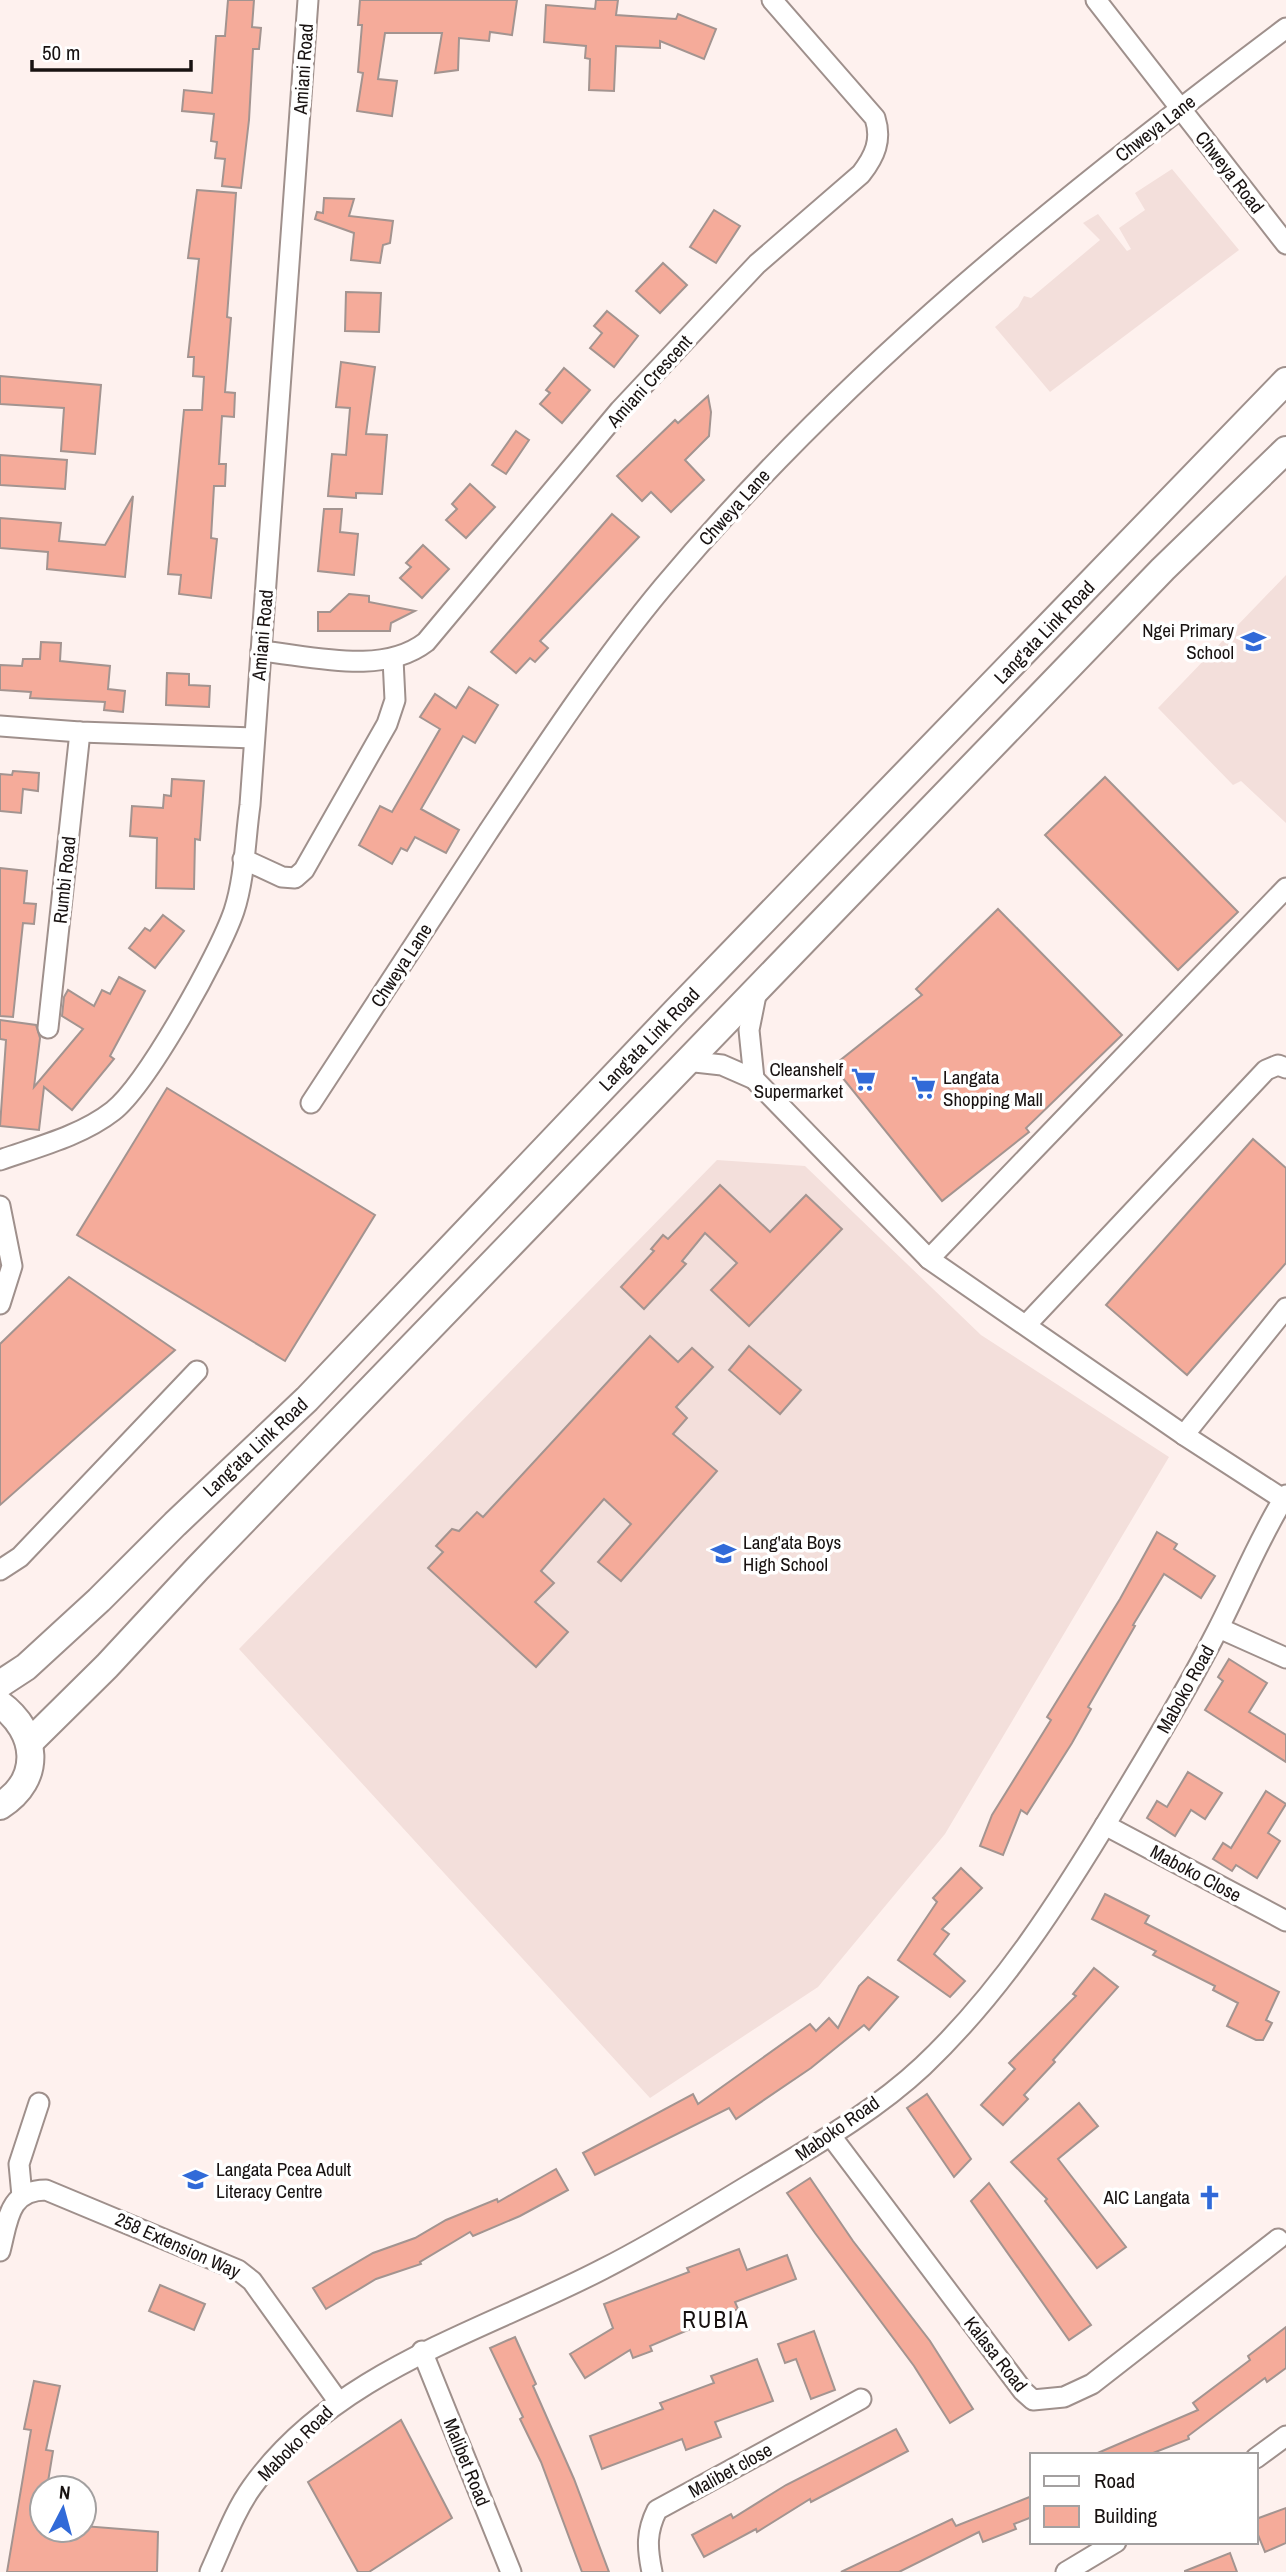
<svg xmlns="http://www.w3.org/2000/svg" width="1286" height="2572" viewBox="0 0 1286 2572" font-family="'Archivo Narrow',sans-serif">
<rect width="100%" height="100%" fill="#fef1ee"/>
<!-- built -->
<g fill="#f3dfdb">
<path d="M1172,169l67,81 -189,142 -55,-65 23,-20 6,-11 7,2 69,-58 -17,-17 15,-9 29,37 4,-2 -12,-21 26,-18 -10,-17z"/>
<path d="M1286,575v248l-45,-42 -8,4 -75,-77z"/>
<path d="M717,1160l88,6 176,169 188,122 -224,377 -127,153 -168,111 -411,-449z"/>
</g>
<!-- building -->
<g fill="#f5ab9a" stroke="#a39490" stroke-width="2">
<path d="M228,0h26l-2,27 9,1 -2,21h-6l-4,71 -8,68 -19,-2 3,-27 -10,-1 2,-16 -6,-1 3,-27 -32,-3 2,-21 28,3 4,-57h9z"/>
<path d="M360,0h157l-5,35 -22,-3 -1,9 -30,-3 -1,32 -23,3 7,-40h-57l-7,46 19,2 -5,35 -35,-5 6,-38 -5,-1 4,-47h-4z"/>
<path d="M596,0h22l-2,15 60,4 2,-5 38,15 -12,30 -44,-18v7l-44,-2 -2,45 -25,-1 1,-31 -5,-1 1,-12 -42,-4 2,-37 49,4z"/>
<path d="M197,190l39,3 -9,124 4,1 -6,74 10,1 -1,24 -12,-1 -3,48h7l-1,22h-11l-3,52 6,1 -6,59 -32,-4 2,-19 -13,-1 16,-164h18l2,-33 -11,-1 1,-19h-6l11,-98 -11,-1z"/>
<path d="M324,198l30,1 -5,17 44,5 -3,22 -7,2 -3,18 -29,-3 3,-27 -39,-14 2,-7 6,1z"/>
<path d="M714,210l26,16 -24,37 -26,-16z"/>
<path d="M663,263l24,22 -27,28 -24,-22z"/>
<path d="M346,292l35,1 -2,39 -34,-1z"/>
<path d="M607,311l31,25 -24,31 -24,-19 12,-15 -8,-7z"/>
<path d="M341,362l34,5 -9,67 21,1 -5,59 -26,-1v5l-28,-2 4,-42 14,1 4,-47 -14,-1z"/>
<path d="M564,368l26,22 -28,33 -22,-19 10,-11 -4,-3z"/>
<path d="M0,376l101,9 -6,69 -34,-3 3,-43 -64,-4z"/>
<path d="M708,396l3,16 -2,24 -24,24 19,20 -33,32 -20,-20 -9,9 -25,-25 58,-56 3,3z"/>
<path d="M516,431l13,9 -23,34 -14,-9z"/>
<path d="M0,455l67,5 -2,29 -65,-4z"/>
<path d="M470,484l25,23 -29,31 -20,-18 11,-11 -5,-5z"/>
<path d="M133,496l-8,81 -78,-8 1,-17 -48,-4v-30l61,5 -2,18 46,4z"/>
<path d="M324,509h18l-2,23 18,2 -4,41 -36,-4z"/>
<path d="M612,514l27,23 -99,104 8,7 -13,14 -5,-4 -14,15 -25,-21z"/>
<path d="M423,545l26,24 -27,29 -22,-20 11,-11 -5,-4z"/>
<path d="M349,594l20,2v6l46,9 -24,12 -1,8h-72v-19h12z"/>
<path d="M41,642l20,1 -1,18 50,5 -2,23 17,2 -2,21 -19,-2 1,-8 -75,-4 1,-6 -31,-2v-25l22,1 1,-7h17z"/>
<path d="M167,673l22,1v11l21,1 -1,21 -43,-2z"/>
<path d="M469,687l29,18 -23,38 -12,-7 -42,73 38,21 -13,23 -31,-16 -8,14 -6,-3 -9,16 -33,-19 21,-39 12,6 48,-83 -20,-12 15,-23 21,14z"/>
<path d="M13,771l26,2 -1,18 -15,-2 -2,24 -21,-2v-37l12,1z"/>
<path d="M1105,777l133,135 -60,58 -133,-135z"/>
<path d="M172,779l32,2 -4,59 -5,-1 -1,50 -38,-1 1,-50 -27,-2 2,-30 31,2 1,-13 7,1z"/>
<path d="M0,868l27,3 -3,32 12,1 -2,20 -11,-1 -10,94 -13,-1z"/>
<path d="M998,909l124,126 -96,93 3,4 -87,69 -109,-135 89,-71 -6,-6z"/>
<path d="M163,915l21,16 -29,37 -26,-20 16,-20 5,3z"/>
<path d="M119,977l26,14 -35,65 4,3 -42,51 -28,-23 -5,43 -39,-4 6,-86 -6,-1v-19l36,5 4,13 -6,49 49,-58 -21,-13 2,-19 4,-7 26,16 8,-16 8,4z"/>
<path d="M167,1088l208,127 -90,146 -208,-126z"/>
<path d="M1253,1139l33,29v95l-99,112 -81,-70z"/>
<path d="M720,1185l50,47 36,-37 36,34 -93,97 -38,-36 26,-27 -32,-30 -23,28 4,3 -42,45 -23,-22 33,-36 -3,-2 12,-14 5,4z"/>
<path d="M69,1277l106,73 -175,155v-161z"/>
<path d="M650,1336l28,26 14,-14 21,19 -37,40 11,11 -14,16 44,37 -96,110 -23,-19 33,-38 -27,-25 -63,72 13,12 -19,19 33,30 -32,35 -108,-99 15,-16 -7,-6 16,-17 7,2 18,-19 6,5z"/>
<path d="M749,1346l52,44 -21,24 -51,-44z"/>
<path d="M1157,1532l20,12 -3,5 41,27 -14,22 -37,-24 -31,51 2,1 -47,81 3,2 -19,34 -45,71 -6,-4 -18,45 -23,-9 12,-31 59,-95 -4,-3 73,-118z"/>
<path d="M1229,1659l38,24 -18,29 37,23v27l-81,-52 18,-29 -5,-4z"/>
<path d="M1188,1772l34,21 -17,26 -14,-9 -16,26 -28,-18 10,-17 10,6z"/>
<path d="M1266,1791l20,13 -18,29 12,8 -23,37 -21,-13 -4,6 -19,-12 10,-16 8,5z"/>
<path d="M961,1868l21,20 -40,41 7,5 -15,20 31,27 -15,16 -52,-37 39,-58 -4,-4z"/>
<path d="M1105,1894l44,22 -4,7 134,69 -13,28 6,3 -9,17h-7l-29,-14 11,-23 -25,-13 2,-4 -62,-31 3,-4 -64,-32z"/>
<path d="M1094,1968l24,19 -65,73 2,2 -31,33 4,4 -25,26 -22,-20 34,-36 -6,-6 67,-67 -3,-2z"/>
<path d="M868,1977l30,20 -29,33 -5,-5 -53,43 -75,51 -7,-11 -134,67 -12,-22 110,-59 5,10 112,-80 6,7 13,-13 9,10 21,-42z"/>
<path d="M927,2094l44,65 -17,18 -47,-69z"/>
<path d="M1079,2103l19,23 -40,33 68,88 -29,21 -52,-67 2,-2 -36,-37z"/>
<path d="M556,2169l12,21 -48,26 -47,20 -3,-4 -50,30 1,2 -45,15 -50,30 -13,-21 60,-35 42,-15 31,-18 51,-21 1,3z"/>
<path d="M810,2178l43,63 77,100 43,68 -23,14 -36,-57 -99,-133 -28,-40z"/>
<path d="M989,2183l102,142 -22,15 -98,-139z"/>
<path d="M739,2249l8,21 40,-15 9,24 -61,23 3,7 -88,37 2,5 -19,7 -3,-8 -45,28 -15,-24 43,-26 -9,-24 85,-32 -2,-4z"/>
<path d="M160,2285l45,19 -11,26 -45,-19z"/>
<path d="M1286,2327v41l-19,14 -2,-4 -77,58 1,3 -41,16h-55l105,-45 -5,-7 57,-43 -2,-4z"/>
<path d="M814,2331l21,59 -24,9 -15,-40 -11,4 -7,-19z"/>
<path d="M515,2337l21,47 -3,2 41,93 35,93h-27l-41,-110 -21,-43 3,-2 -33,-69z"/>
<path d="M757,2359l16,42 -58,21 6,15 -35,13 -4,-11 -80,30 -12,-33 73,-27 -3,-6 54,-20 -3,-7z"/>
<path d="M34,2381l26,5 -14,64 7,1 -6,37h-5v42h42v-4l74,6 -1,40h-150l24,-142 -7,-1z"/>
<path d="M401,2420l51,98 -83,54h-11l-50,-90z"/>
<path d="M896,2429l12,22 -97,51 -1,-3 -53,33 -1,-3 -52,28 -12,-22 39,-21 2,4 53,-33z"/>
<path d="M1032,2496v21l-18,7 2,5 -33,13 -4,-10 -80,40h-58l111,-53 4,7z"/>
<path d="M1286,2508v35l-21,9 -9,-22v-11z"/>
<path d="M1230,2553l7,19h-52v-1z"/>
</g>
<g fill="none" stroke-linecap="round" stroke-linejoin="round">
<defs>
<g id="street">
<path d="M1096,0l190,244"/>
<path d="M261,651c51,5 121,25 165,-9l194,-232 137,-146 104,-90c14,-18 21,-34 14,-56l-103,-118"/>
<path d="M0,726l80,6 174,6"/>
<path d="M243,859l39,18 13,1 9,-8 83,-146 8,-24 -2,-41"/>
<path d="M48,1028l32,-296"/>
<path d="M686,1061l36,4 32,14 175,180 255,176 102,66"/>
<path d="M754,1079l-5,-49 8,-40"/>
<path d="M311,1103c59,-91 118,-181 177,-271 56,-84 111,-168 175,-245 183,-218 397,-389 623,-559"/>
<path d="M0,1160c37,-13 81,-24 113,-49 34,-27 106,-156 121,-200 11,-34 11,-71 16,-106l58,-805"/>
<path d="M0,1206l12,60 -12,38"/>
<path d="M929,1259l357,-371"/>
<path d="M1026,1325l240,-255 12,-5 8,3"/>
<path d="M1184,1435l102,-127"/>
<path d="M0,1570l20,-13 177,-186"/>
<path d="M1219,1628l67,30"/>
<path d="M1105,1825l181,96"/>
<path d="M831,2136l192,255 10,9 31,-3 28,-13 186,-145"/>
<path d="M22,2196l-3,-32 20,-61"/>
<path d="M0,2251c8,-30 8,-61 46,-61l192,80 14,11 86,120"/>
<path d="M422,2351l89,221"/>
<path d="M1256,2458l30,-22"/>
<path d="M210,2572c13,-28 24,-60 42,-85 83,-116 230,-155 351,-218 52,-26 101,-57 151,-87 58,-35 120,-70 169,-116 79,-75 137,-166 193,-259 36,-59 71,-117 102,-178 23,-45 41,-91 68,-134"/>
<path d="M652,2572c-5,-24 -6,-40 5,-62l204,-111"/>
<path d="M1066,2572l50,-30"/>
</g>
<g id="secondary">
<path d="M0,1684l26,-17 73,-67 76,-76 132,-125 370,-389 609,-629"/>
<path d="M0,1704c38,28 43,75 0,102"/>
<path d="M30,1742l77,-76 90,-97 966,-1000 123,-119"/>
</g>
</defs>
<!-- street casing -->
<use href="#street" stroke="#9f908c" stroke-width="23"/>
<!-- secondary casing -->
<use href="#secondary" stroke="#9f908c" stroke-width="30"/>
<!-- street -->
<use href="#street" stroke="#fff" stroke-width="19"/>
<!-- secondary -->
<use href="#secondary" stroke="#fff" stroke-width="26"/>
</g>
<!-- icons -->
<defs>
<symbol id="school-bare" viewBox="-9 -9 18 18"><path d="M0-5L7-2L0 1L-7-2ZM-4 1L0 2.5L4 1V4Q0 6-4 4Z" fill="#316ad8" stroke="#fff" stroke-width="2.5" paint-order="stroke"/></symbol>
<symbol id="supermarket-bare" viewBox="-9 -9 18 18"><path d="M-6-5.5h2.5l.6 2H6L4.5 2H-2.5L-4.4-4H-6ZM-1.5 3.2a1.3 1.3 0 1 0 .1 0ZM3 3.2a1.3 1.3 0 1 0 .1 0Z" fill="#316ad8" stroke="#fff" stroke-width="2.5" paint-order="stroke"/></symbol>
<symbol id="church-bare" viewBox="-9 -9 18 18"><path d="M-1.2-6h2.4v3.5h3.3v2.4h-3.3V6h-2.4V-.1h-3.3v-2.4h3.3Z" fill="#316ad8" stroke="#fff" stroke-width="2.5" paint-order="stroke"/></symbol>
</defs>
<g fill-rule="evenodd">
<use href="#school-bare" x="1236" y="624" width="35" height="35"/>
<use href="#supermarket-bare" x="846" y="1062" width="35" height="35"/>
<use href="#supermarket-bare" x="906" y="1070" width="35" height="35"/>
<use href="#school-bare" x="706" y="1536" width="35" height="35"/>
<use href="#school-bare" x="178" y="2162" width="35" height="35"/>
<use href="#church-bare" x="1192" y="2180" width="35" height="35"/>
</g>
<g text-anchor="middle" stroke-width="7" stroke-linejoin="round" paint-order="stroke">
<!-- street labels -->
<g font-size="19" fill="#181211" stroke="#fff">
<text transform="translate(303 69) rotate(-86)" y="7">Amiani Road</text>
<text transform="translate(1155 128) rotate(-38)" y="7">Chweya Lane</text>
<text transform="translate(1230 172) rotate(52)" y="7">Chweya Road</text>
<text transform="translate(649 381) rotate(-48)" y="7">Amiani Crescent</text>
<text transform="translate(734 507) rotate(-48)" y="7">Chweya Lane</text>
<text transform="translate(1044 632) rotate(-46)" y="7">Lang'ata Link Road</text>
<text transform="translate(262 635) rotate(-85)" y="7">Amiani Road</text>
<text transform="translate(64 880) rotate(-84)" y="7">Rumbi Road</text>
<text transform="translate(401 965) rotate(-57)" y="7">Chweya Lane</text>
<text transform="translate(649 1039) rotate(-46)" y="7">Lang'ata Link Road</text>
<text transform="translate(255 1447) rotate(-43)" y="7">Lang'ata Link Road</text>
<text transform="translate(1185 1689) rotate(-61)" y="7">Maboko Road</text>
<text transform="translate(1196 1873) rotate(28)" y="7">Maboko Close</text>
<text transform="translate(837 2128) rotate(-35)" y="7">Maboko Road</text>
<text transform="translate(178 2245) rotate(24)" y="7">258 Extension Way</text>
<text transform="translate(996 2354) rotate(52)" y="7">Kalasa Road</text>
<text transform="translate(295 2443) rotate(-45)" y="7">Maboko Road</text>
<text transform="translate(467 2462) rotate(68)" y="7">Malibet Road</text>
<text transform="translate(730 2470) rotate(-29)" y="7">Malibet close</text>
</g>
<!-- poi labels -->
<g font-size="19" fill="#181211" stroke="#fff" text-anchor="end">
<text x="1234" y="637">Ngei Primary<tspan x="1234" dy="22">School</tspan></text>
<text x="843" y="1076">Cleanshelf<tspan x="843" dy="22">Supermarket</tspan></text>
<text x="943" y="1084" text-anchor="start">Langata<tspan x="943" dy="22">Shopping Mall</tspan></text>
<text x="743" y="1549" text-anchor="start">Lang'ata Boys<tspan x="743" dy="22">High School</tspan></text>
<text x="216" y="2176" text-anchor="start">Langata Pcea Adult<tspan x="216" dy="22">Literacy Centre</tspan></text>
<text x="1190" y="2204">AIC Langata</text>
</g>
<!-- quarter labels -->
<g font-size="23" letter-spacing="2" fill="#181211" stroke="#fff">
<text x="716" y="2328">RUBIA</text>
</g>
</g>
<!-- legend -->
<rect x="1030" y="2453" width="228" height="91" fill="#ffffff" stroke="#a3a0a0" stroke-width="2"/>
<rect x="1044" y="2476" width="35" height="10" fill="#ffffff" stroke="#a3a0a0" stroke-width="2"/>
<text x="1094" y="2488" font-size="21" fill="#181211">Road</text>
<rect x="1044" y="2506" width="35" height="21" fill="#f5ab9a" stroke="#a3a0a0" stroke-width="2"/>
<text x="1094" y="2523" font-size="21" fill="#181211">Building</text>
<!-- north arrow -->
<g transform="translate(63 2509) rotate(6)"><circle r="33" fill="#ffffff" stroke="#a3a0a0" stroke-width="2"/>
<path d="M0-5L12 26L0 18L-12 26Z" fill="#316ad8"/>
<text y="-10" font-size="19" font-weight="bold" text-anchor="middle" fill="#181211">N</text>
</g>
<!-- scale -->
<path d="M32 60v10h159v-10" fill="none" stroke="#181211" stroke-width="3.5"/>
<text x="42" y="60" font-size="21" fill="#181211" stroke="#ffffff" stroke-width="5" paint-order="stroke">50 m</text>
</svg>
